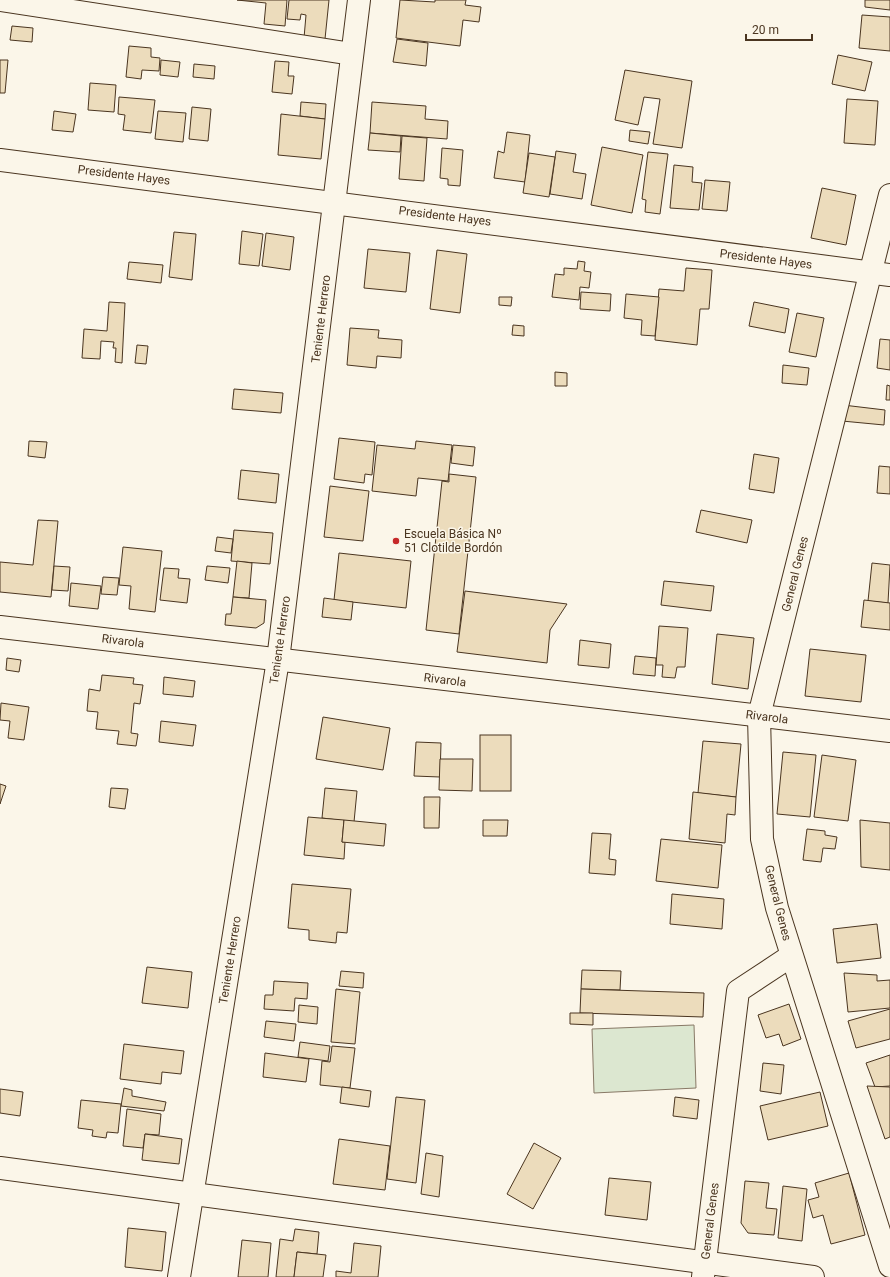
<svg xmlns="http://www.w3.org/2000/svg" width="890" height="1277" viewBox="0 0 890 1277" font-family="Roboto,sans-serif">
<rect width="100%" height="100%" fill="#fbf6e9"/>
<!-- green -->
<path fill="#dce7d0" stroke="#887966" d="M694,1025l2,63 -102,5 -2,-64z"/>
<!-- building -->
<g fill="#ecdcbc" stroke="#4a3520">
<path d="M237,0h50l-2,26 -21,-2 2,-21z"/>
<path d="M289,0h40l-4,39 -21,-1 2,-23 -5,-1 -1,6 -13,-1z"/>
<path d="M400,0l35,2v-2h31l-1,5 16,2 -2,15 -16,-2 -3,26 -64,-8z"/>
<path d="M865,0h25v10l-25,-3z"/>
<path d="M862,15l28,2v34l-31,-3z"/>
<path d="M12,26l21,2 -1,14 -22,-2z"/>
<path d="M397,39l31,4 -2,23 -33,-4z"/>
<path d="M129,46l22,2v9l9,1 -1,13 -17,-1 -1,9 -15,-2z"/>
<path d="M838,55l34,7 -7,29 -33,-7z"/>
<path d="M0,60h8l-3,33h-5z"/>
<path d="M161,60l19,2 -2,15 -18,-2z"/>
<path d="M275,61l14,1 -1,14h6l-2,18 -20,-2z"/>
<path d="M194,64l21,2 -1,13 -21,-2z"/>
<path d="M625,70l67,11 -10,67 -29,-4 7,-45 -16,-2 -6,28 -23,-5z"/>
<path d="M90,83l26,2 -2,27 -26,-2z"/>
<path d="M119,97l36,3 -4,33 -28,-3 2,-15 -7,-1z"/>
<path d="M847,99l31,2 -3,44 -31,-2z"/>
<path d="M301,102l25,2 -1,15 -25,-3z"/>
<path d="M372,102l54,4 -1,13 23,2 -1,18 -77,-6z"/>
<path d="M192,107l19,2 -3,32 -19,-2z"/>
<path d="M54,111l22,3 -3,18 -21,-2z"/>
<path d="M158,111l28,2 -3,29 -28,-3z"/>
<path d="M281,114l44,5 -4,40 -43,-4z"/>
<path d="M630,130l20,2 -2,12 -19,-3z"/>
<path d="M507,132l23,3 -5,47 -31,-4 4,-27 6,2z"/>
<path d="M370,133l31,3 -1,16 -32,-2z"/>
<path d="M402,136l25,2 -3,43 -25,-2z"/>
<path d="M602,147l41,8 -11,58 -41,-8z"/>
<path d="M442,148l21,2 -3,36 -12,-1v-6l-8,-1z"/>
<path d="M556,151l20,3 -3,18 13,2 -4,25 -32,-5z"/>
<path d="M648,152l20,2 -8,60 -15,-2 1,-12 -4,-1z"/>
<path d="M529,153l26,4 -6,40 -26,-4z"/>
<path d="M674,165l19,2 -1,15 10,1 -3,27 -29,-2z"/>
<path d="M705,180l25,2 -3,29 -25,-2z"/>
<path d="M822,188l34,7 -10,50 -35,-7z"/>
<path d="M242,231l21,3 -4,32 -20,-2z"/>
<path d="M174,232l22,2 -4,46 -23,-3z"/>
<path d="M266,233l28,4 -4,33 -28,-4z"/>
<path d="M368,249l42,4 -4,39 -42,-4z"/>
<path d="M437,250l30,4 -7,59 -30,-4z"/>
<path d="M578,261l7,1 -1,9 7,1 -2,16 -9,-1 -1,13 -27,-3 3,-23 9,1v-7l13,1z"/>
<path d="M129,262l34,3 -2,18 -34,-4z"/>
<path d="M686,268l26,2 -3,39h-9l-3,36 -42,-5 4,-51 25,2z"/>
<path d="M581,292l30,2 -1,17 -30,-2z"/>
<path d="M626,294l33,3 -4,39 -14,-1 1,-15 -18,-2z"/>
<path d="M499,297h13l-1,9 -12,-1z"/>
<path d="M109,302l16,1 -3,60 -7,-1 1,-14h-3l1,-6 -13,-1 -1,18 -18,-1 2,-29 23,2z"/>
<path d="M754,302l35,7 -4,24 -36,-7z"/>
<path d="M797,313l27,5 -8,39 -27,-5z"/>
<path d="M513,325l11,1v10l-12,-1z"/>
<path d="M350,328l29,2 -1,8 24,2 -1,18 -24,-2 -1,12 -29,-3z"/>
<path d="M880,339l10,1v30l-13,-2z"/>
<path d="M137,345l11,1 -2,18 -11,-1z"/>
<path d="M783,365l26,3 -2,17 -25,-2z"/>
<path d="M555,372l12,1v13h-12z"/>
<path d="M887,385l3,1v14h-4z"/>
<path d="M234,389l49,4 -2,20 -49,-4z"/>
<path d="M843,405l42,5 -1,15 -42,-4z"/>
<path d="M339,438l36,4 -3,33 -7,-1 -1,9 -30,-4z"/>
<path d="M29,441l18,1 -2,16 -17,-2z"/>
<path d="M416,441l36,4 -4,36 -30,-3 -2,18 -44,-5 5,-46 38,4z"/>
<path d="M453,445l22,2 -2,19 -22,-3z"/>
<path d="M754,454l25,4 -5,35 -25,-4z"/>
<path d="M879,466l11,1v27l-13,-1z"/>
<path d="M241,470l38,4 -3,29 -38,-4z"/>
<path d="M449,474l27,3 -17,157 -33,-4 16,-149 7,1z"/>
<path d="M330,486l39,5 -6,50 -39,-4z"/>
<path d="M701,510l51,10 -5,23 -51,-11z"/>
<path d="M38,520l20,1 -7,76 -51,-5v-30l33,3z"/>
<path d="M234,530l39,3 -3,31 -39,-3z"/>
<path d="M217,537l16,2 -2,14 -16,-2z"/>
<path d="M123,547l39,4 -7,61 -26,-3 2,-23 -12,-1z"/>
<path d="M339,553l72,8 -5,47 -72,-8z"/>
<path d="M237,561l15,2 -3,35 -16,-1z"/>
<path d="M872,563l18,2 -2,38 -20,-2z"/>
<path d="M54,566l16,1 -2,24 -16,-1z"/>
<path d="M207,566l23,2 -2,15 -23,-3z"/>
<path d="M164,568l15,1 -1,9 12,1 -3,24 -27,-3z"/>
<path d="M103,577l16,1 -2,17 -16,-1z"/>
<path d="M664,581l50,5 -3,25 -50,-6z"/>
<path d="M71,583l30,3 -3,23 -29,-3z"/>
<path d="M465,591l102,13 -17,26 -3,33 -90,-11z"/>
<path d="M233,597l33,3 -2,23 -8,5 -31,-3 1,-11h5z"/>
<path d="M324,598l29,4 -2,18 -29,-3z"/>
<path d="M864,600l26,3v27l-29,-3z"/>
<path d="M659,626l29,2 -3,39h-8l-2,11 -13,-1 1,-12h-7z"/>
<path d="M717,634l37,4 -6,51 -36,-5z"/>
<path d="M580,640l31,4 -2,24 -31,-3z"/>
<path d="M810,649l56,6 -5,47 -56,-6z"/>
<path d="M635,656l21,2 -1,18 -22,-2z"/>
<path d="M7,658l14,2 -2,12 -13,-2z"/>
<path d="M102,675l32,3 -1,6 10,1 -3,19 -6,-1 -3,30 7,1 -2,12 -19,-2 2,-13 -23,-2 2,-17 -11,-1 2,-22 11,2z"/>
<path d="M164,677l31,4 -2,16 -30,-3z"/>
<path d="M1,703l28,4 -5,33 -16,-2 2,-17 -10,-1z"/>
<path d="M323,717l67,11 -7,42 -67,-11z"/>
<path d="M161,721l35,4 -3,21 -34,-4z"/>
<rect x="480" y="735" width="31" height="56"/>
<path d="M703,741l38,3 -5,53 -38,-4z"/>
<path d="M416,742l25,1 -1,34 -26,-1z"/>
<path d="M783,752l33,3 -6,62 -33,-3z"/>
<path d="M822,755l34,5 -8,61 -34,-4z"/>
<path d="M440,759h33l-1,32 -33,-1z"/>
<path d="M0,784l6,2 -6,18z"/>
<path d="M111,788l17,1 -3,20 -16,-2z"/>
<path d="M325,788l32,3 -3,31 -32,-4z"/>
<path d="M693,792l43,5 -1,18 -8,-1 -2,29 -36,-4z"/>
<path d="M424,797h16l-1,31h-15z"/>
<path d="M308,817l36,3 -2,22h3l-1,17 -40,-4z"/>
<path d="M344,820l42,4 -2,22 -42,-4z"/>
<path d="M483,820h25l-1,16h-24z"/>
<path d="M860,820l30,3v47l-29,-3z"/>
<path d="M807,829l18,2v4l12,2 -2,12 -12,-1 -2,14 -18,-2z"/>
<path d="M592,833l19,1 -2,25 7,1 -1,15 -26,-2z"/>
<path d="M661,839l61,6 -4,43 -62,-7z"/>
<path d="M292,884l59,5 -4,44 -10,-1 -1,11 -27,-3v-10l-21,-2z"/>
<path d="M672,894l52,5 -2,30 -52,-5z"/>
<path d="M877,924l4,34 -44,5 -4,-34z"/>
<path d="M147,967l45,5 -4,36 -46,-5z"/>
<path d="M582,970l39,1 -1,19 -39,-1z"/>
<path d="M341,971l23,2 -1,15 -24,-2z"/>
<path d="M844,973l33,2v6l13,-1v28l-42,4z"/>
<path d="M274,981l34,2 -1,16 -12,-1 -1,13 -30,-2 1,-14h8z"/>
<path d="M336,989l24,3 -5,52 -24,-2z"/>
<path d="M581,989l123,4 -1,24 -123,-4z"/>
<path d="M789,1004l12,35 -18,7 -4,-12 -13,4 -8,-23z"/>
<path d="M299,1005l19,2 -1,17 -19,-2z"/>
<path d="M890,1009v30l-34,9 -8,-27z"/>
<path d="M570,1013h23v12l-23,-1z"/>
<path d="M266,1021l30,3 -2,17 -30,-4z"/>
<path d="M300,1042l30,4 -2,15 -30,-4z"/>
<path d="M124,1044l60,7 -3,23 -19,-2 -1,12 -41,-5z"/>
<path d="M332,1046l23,2 -5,40 -30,-3 2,-24 8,1z"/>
<path d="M265,1053l44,6 -3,23 -43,-5z"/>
<path d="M890,1055v31l-15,1 -9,-24z"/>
<path d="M763,1063l21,2 -3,29 -21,-3z"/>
<path d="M867,1086l23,1v50l-5,2z"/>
<path d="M342,1087l29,4 -2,16 -29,-4z"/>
<path d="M124,1088l8,2v6l34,6 -2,9 -43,-5z"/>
<path d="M0,1089l23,3 -3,24 -20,-3z"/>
<path d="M820,1092l8,34 -60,14 -8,-34z"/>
<path d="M396,1097l29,3 -9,83 -29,-4z"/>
<path d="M675,1097l24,3 -2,19 -24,-3z"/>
<path d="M81,1100l40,4 -3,29 -11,-1 -1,6 -14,-2 1,-6 -15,-2z"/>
<path d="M127,1109l34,5 -2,21 -14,-1 -2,14 -20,-2z"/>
<path d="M145,1134l37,5 -3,25 -37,-4z"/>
<path d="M339,1139l51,7 -5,44 -52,-6z"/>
<path d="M534,1143l27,15 -28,51 -26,-15z"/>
<path d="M426,1153l17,3 -4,41 -18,-3z"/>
<path d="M849,1173l16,62 -34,9 -8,-29 -10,3 -5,-18 11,-3 -4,-14z"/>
<path d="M609,1178l42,4 -4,38 -42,-5z"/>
<path d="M745,1181l24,2 -3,25 11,1 -3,26 -26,-2 -7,-10z"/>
<path d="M783,1186l24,3 -5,52 -24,-3z"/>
<path d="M128,1228l38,4 -4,39 -37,-4z"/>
<path d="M295,1229l24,3 -2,22 -20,-2 -3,25h-18l4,-38 13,2z"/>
<path d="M242,1240l29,3 -3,34h-30z"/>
<path d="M354,1243l27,3 -3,31h-42v-6l15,2z"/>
<path d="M297,1252l29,3 -3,22h-29z"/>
</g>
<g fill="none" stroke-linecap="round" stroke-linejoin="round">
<defs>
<g id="minor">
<path d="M1,0l351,54"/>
<path d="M0,160l890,115"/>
<path d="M890,195l-131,521 3,123 15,69 113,358"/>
<path d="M0,627l890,104"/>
<path d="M0,1168l813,109"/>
<path d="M179,1277l99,-617 81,-660"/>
<path d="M703,1277l35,-286 53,-35"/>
</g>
</defs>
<!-- minor casing -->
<use href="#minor" stroke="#4a3520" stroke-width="24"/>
<!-- minor -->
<use href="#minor" stroke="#fbf6e9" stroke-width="22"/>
</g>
<!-- markers -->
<circle fill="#c62828" stroke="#fbf6e9" stroke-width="1.5" cx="396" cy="541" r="4"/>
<g text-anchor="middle" stroke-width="3" stroke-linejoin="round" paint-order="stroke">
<!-- street labels -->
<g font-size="12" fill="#4a3520" stroke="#fbf6e9">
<text transform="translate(124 175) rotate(7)" y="4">Presidente Hayes</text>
<text transform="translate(445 216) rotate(7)" y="4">Presidente Hayes</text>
<text transform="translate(766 259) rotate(7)" y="4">Presidente Hayes</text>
<text transform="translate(321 319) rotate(-83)" y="4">Teniente Herrero</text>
<text transform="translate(795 574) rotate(-76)" y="4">General Genes</text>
<text transform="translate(280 640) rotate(-82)" y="4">Teniente Herrero</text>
<text transform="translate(123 641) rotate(7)" y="4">Rivarola</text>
<text transform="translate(445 680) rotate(7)" y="4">Rivarola</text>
<text transform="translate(767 717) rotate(7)" y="4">Rivarola</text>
<text transform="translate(778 903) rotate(76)" y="4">General Genes</text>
<text transform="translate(230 960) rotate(-81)" y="4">Teniente Herrero</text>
<text transform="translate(710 1221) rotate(-83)" y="4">General Genes</text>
</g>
<!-- poi labels -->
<g font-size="12" fill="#4a3520" stroke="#fbf6e9" text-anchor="start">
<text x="404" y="538">Escuela Básica Nº<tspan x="404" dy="14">51 Clotilde Bordón</tspan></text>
</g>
</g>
<!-- scale -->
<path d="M746 34v6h66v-6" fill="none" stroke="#4a3520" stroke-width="2"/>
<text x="752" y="34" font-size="12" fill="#4a3520" stroke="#fbf6e9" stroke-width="3" paint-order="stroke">20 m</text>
</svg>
